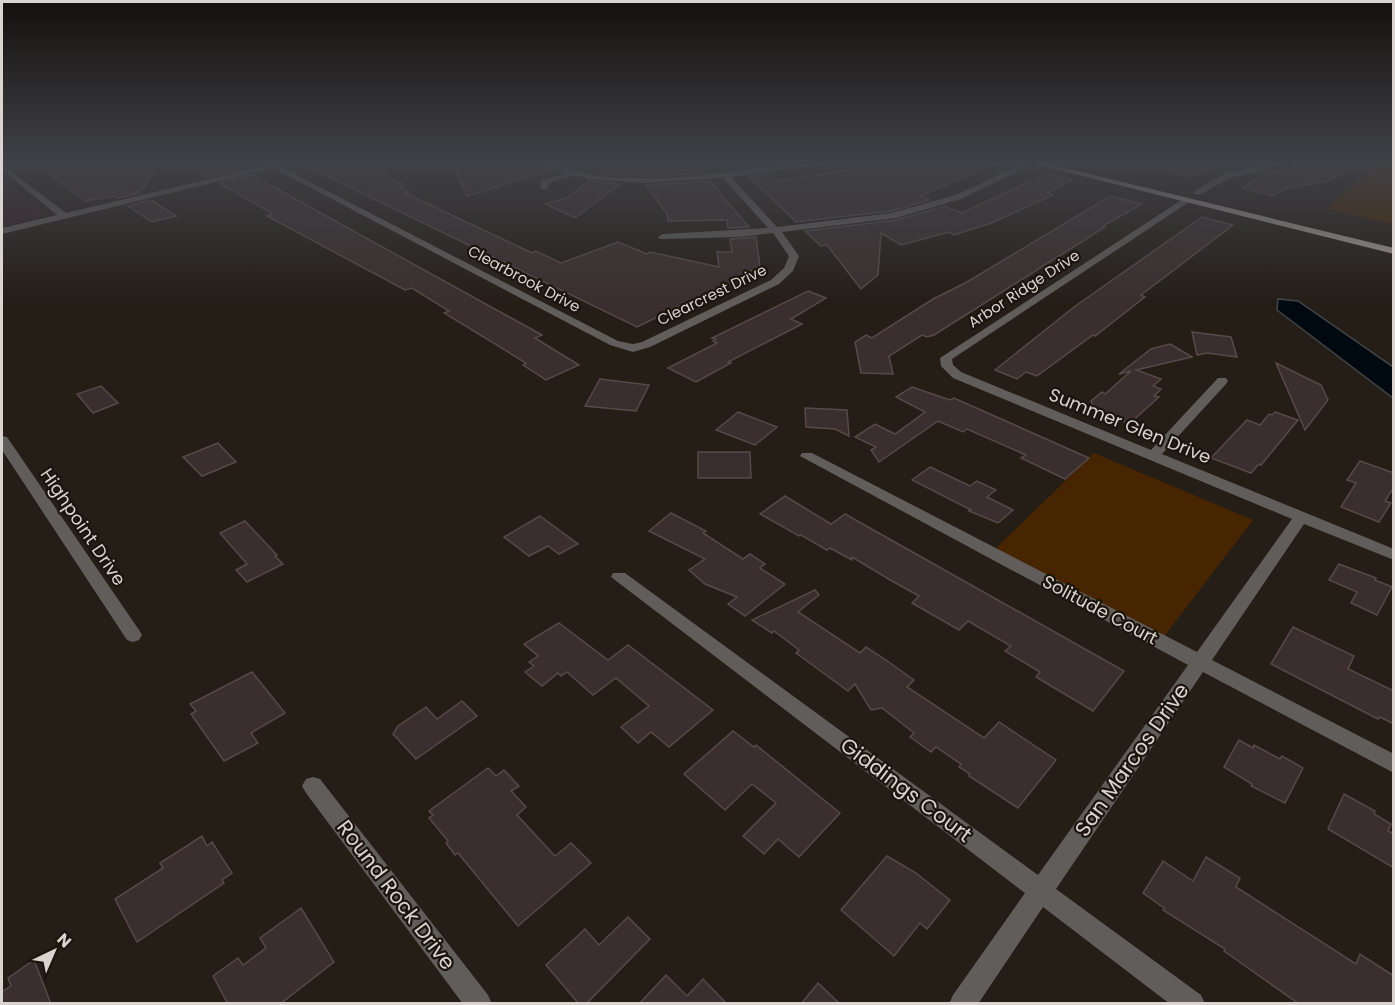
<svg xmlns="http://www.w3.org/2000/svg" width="1395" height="1005" viewBox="0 0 1395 1005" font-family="Poppins,sans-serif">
<rect width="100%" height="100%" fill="#251e17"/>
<!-- education -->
<path fill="#332026" d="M2,177l46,39 -46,11z"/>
<!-- green -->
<g fill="#462500">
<path d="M1380,162h13v62l-66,-15z"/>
<path d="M1094,453l159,67 -90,118 -169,-88z"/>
</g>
<!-- water -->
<path fill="#00090f" stroke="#414649" stroke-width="1.5" d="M1278,299l20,2 95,66v31l-116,-88z"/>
<!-- building -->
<g fill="#3a2f2e" stroke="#564a49" stroke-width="1.5">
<path d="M33,162h127l-17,27 -7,2 4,2 -22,5 -4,-2 -28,5z"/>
<path d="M227,162l14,7 -33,8 -13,-7z"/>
<path d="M298,162h58l49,23 -6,2 10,5 -4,1 127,60 4,-2 25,12 57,-21 29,12 3,-2 69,15 -2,-15h15l-2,-13 26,-2 4,30 -123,60z"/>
<path d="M455,162h81l16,8 -85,26 -10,-21z"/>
<path d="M615,162h79l9,11 -36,3h-27l-4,-5 -6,5 -31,-2z"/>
<path d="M898,162h103l-81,34 9,4 -37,11 -96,11 -46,-45 18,-3 7,7z"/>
<path d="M1152,162h73v2l-36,13 -37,-11z"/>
<path d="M1295,162h68l-35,19 -44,8 -12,7 -29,-8 28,-18 23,6z"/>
<path d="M1046,174l26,6 -25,13 6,2 -62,28 -37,12 -5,-3 -48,13 -20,-12 -3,42 -17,14 -34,-44 -6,1 -16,-15 91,-11 49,-14 16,7z"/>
<path d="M252,175l281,155 9,5 -7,3 44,27 -33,15 -23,-15 3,-2 -82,-50 5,-2 -37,-23 -7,2 -138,-74 6,-2 -54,-31z"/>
<path d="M589,181l31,3 -45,34 -30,-14 22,-6z"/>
<path d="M710,181l39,46 -21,1 -1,-8 -59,1 -1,-7 -21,-29z"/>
<path d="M1110,196l32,8 -39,22 2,1 -171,108 -7,2 -5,-2 -33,21 4,18 -32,-1 -6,-31 11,-7 6,3 61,-39 34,-17z"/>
<path d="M151,200l25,16 -24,6 -24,-16z"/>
<path d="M1202,217l31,8 -92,70 4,2 -50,39 -2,-1 -56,41 -11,-4 -9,7 -22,-9 79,-63z"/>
<path d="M808,291l18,7 -35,21 11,5 -74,38 3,1 -35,19 -28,-14 49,-25 -4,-2 3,-2 -4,-1z"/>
<path d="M1192,332l39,5 6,20 -30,-4 -10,2z"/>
<path d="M1170,344l22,13 -56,13 25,9 -8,7 8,3 -7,7 5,1 -30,27 -34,-13 -4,-10 11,-9 3,2 26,-23 -12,3 32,-25z"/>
<path d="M1276,363l45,22 7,15 -23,30z"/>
<path d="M600,379l49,6 -13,26 -51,-5z"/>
<path d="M101,386l17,17 -25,10 -16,-19z"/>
<path d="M912,387l38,13 4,-2 135,60 -24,21 -44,-21 5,-3 -59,-26 -4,3 -25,-11 -59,41 -8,-12 5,-3 -21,-10 20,-13 20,10 30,-22 -29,-15z"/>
<path d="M805,408l42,2 2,26 -14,-7 -29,-2z"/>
<path d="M738,412l39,15 -22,18 -39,-15z"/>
<path d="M1275,412l23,8 -37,45 -2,-1 -8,9 -40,-15 36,-38 13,5 9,-11 3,1z"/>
<path d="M218,443l18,19 -34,14 -19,-19z"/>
<path d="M698,452h52l1,26h-53z"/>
<path d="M1360,461l34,12v14l-9,14 6,2 -12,19 -38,-15 15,-24 -9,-3z"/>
<path d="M930,467l40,19 7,-5 19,9 -9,7 26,13 -15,13 -29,-12 2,-1 -59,-30z"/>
<path d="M785,496l46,28 14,-10 279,157 -31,40 -57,-34 4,-5 -35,-21 6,-5 -43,-25 -9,9 -47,-27 7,-7 -27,-15 -40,-24v3l-22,-12 -3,2 -26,-15 -2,1 -39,-22z"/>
<path d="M671,513l35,18 -3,2 40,26 7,-5 15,10 -5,4 25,16 -40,32 -17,-12 9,-7 -32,-13 -16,-14 16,-11 -56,-28z"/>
<path d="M540,516l38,28 -19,10 -11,-8 -19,10 -25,-19z"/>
<path d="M245,521l32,34 -2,1 8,8 -36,18 -11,-12 11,-6 -27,-31z"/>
<path d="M1339,564l37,14 -1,2 17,7 -15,28 -26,-12 6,-11 -28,-12z"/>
<path d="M815,590l4,5 -21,17 62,41 6,-6 20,13 28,20 -7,7 77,51 15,-16 57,38 -38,48 -49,-32 1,-2 -11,-7 2,-3 -25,-17 -5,5 -21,-15 4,-4 -32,-25 -11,2 -16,-26 -7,7 -52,-38 3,-3 -25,-19 -2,2 -20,-13z"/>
<path d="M559,623l49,37 20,-15 85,65 -44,37 -18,-15 -13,11 -17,-16 28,-21 -33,-28 -23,17 -26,-23 -6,4 -3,-3 -16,13 -17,-14 9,-6 -5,-4 9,-6 -14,-12z"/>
<path d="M1293,627l61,29 -6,13 46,22v33l-14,-7 -2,2 -107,-55z"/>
<path d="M252,672l33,41 -34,20 7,10 -34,18 -33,-47 5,-3 -6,-7z"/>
<path d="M462,701l15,15 -61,43 -23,-25 5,-8 28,-19 11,12z"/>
<path d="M733,731l21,16 2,-2 84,68 -41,44 -21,-18 -14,15 -21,-18 33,-33 -24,-19 -27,26 -41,-36z"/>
<path d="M1239,740l14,8 1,-3 26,14 2,-3 21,12 -18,35 -34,-17 1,-2 -28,-17z"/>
<path d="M488,768l8,8 8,-6 15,16 -8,5 15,16 -9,8 38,41 16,-13 20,20 -73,63 -60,-73 -3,2 -9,-12 2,-2 -19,-23 4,-3 -4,-4z"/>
<path d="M1344,794l31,17 -1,3 17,10 -3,7 6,3v34l-66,-39z"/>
<path d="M202,836l5,10 5,-4 20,31 -10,7 2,3 -87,59 -22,-43 48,-31 -3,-5z"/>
<path d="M887,856l29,17 34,27 -23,29 -7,-6 -26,33 -53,-46z"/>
<path d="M1206,857l34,21 -4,9 120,77 4,-10 34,22v28h-95l-75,-53 1,-2 -62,-39 1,-2 -21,-15 20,-32 30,20z"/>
<path d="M301,908l33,54 -54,42h-52l-15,-28 25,-18 5,7 23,-17 -6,-10z"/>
<path d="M628,917l22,22 -64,65h-7l-33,-39 39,-36 14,16z"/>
<path d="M34,960l17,44h-49v-12l9,-6 -3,-8z"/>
<path d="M666,975l21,21 16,-17 24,25h-88z"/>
<path d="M818,983l22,21h-39z"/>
</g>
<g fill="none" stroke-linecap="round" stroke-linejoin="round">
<!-- minor -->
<g fill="#615d5a" fill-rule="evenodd">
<path d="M281,162h13l-13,5 337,174 15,3 9,-2 129,-62 13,-12 5,-12 -16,-23 -34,4 -79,2 -2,-2 5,-3 105,-6 -45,-50 -79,5 -56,-4 -14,-4 -25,8 -1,5 -4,2 -4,-2 2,-8 24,-7 -28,-11c18,0 32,8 49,12 17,4 38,4 56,4 63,2 126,-16 189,-16l-4,2 -97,13 46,50 115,-14 63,-18 72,-33h10l-76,37 -65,19 -114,14 17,24 -6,15 -14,13 -129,63 -17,5 -23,-7 -337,-177 -271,66v-6l55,-13 -55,-45v-5l64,48z"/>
<path d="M1272,162h11l-17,8 -37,8 -30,17 -7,-2 31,-19z"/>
<path d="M1186,197l3,1v4l-237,157 1,6 8,7 190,78 67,-72h8l2,3 -2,3 -64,70 232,95v11l-90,-36 -92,136 182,94v19l-191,-101 -147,217 145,106 4,9h-35l-127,-97 -65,97h-29l4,-9 72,-102 -414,-316 2,-4h12l413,302 150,-210 -388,-209 2,-3h10l385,199 95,-133 -339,-141 -12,-12 -1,-8z"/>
<path d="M2,436l5,1 132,193 3,5 -3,5 -6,2 -6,-2 -125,-190z"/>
<path d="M313,777l7,2 168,216 4,9h-29l-157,-211 -4,-7 4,-7z"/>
</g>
<!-- major -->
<path fill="#a49b95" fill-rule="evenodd" d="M1027,162h13l354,86v6z"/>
</g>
<!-- sky -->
<linearGradient id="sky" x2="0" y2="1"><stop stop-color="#14100d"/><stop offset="0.53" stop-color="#404147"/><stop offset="1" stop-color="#404147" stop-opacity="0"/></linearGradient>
<rect width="1395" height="303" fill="url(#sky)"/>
<g text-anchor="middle" stroke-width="4.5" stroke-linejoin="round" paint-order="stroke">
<!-- far-street labels -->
<g font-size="15" fill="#d9d4cf" stroke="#1b150e">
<text transform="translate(524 279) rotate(28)" y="5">Clearbrook Drive</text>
<text transform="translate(1024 289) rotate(-33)" y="5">Arbor Ridge Drive</text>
<text transform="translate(712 295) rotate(-26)" y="5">Clearcrest Drive</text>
</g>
<!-- street labels -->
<g font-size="18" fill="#d9d4cf" stroke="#1b150e">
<text transform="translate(1130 426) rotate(22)" y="6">Summer Glen Drive</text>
<text transform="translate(83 527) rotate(56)" y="6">Highpoint Drive</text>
<text transform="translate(1100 610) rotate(28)" y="6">Solitude Court</text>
</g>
<!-- near-street labels -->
<g font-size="21" fill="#d9d4cf" stroke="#1b150e">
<text transform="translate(1132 760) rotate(-55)" y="7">San Marcos Drive</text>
<text transform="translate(906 790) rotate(37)" y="7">Giddings Court</text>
<text transform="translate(396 895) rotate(53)" y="7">Round Rock Drive</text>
</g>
</g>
<!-- border -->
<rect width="1395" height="1005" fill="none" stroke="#d9d4cf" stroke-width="6"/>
<!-- north arrow -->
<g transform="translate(54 951) rotate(44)" stroke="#1b150e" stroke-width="4.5" paint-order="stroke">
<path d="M0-4.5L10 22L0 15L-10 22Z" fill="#d9d4cf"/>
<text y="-9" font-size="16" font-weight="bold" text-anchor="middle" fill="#d9d4cf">N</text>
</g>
</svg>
